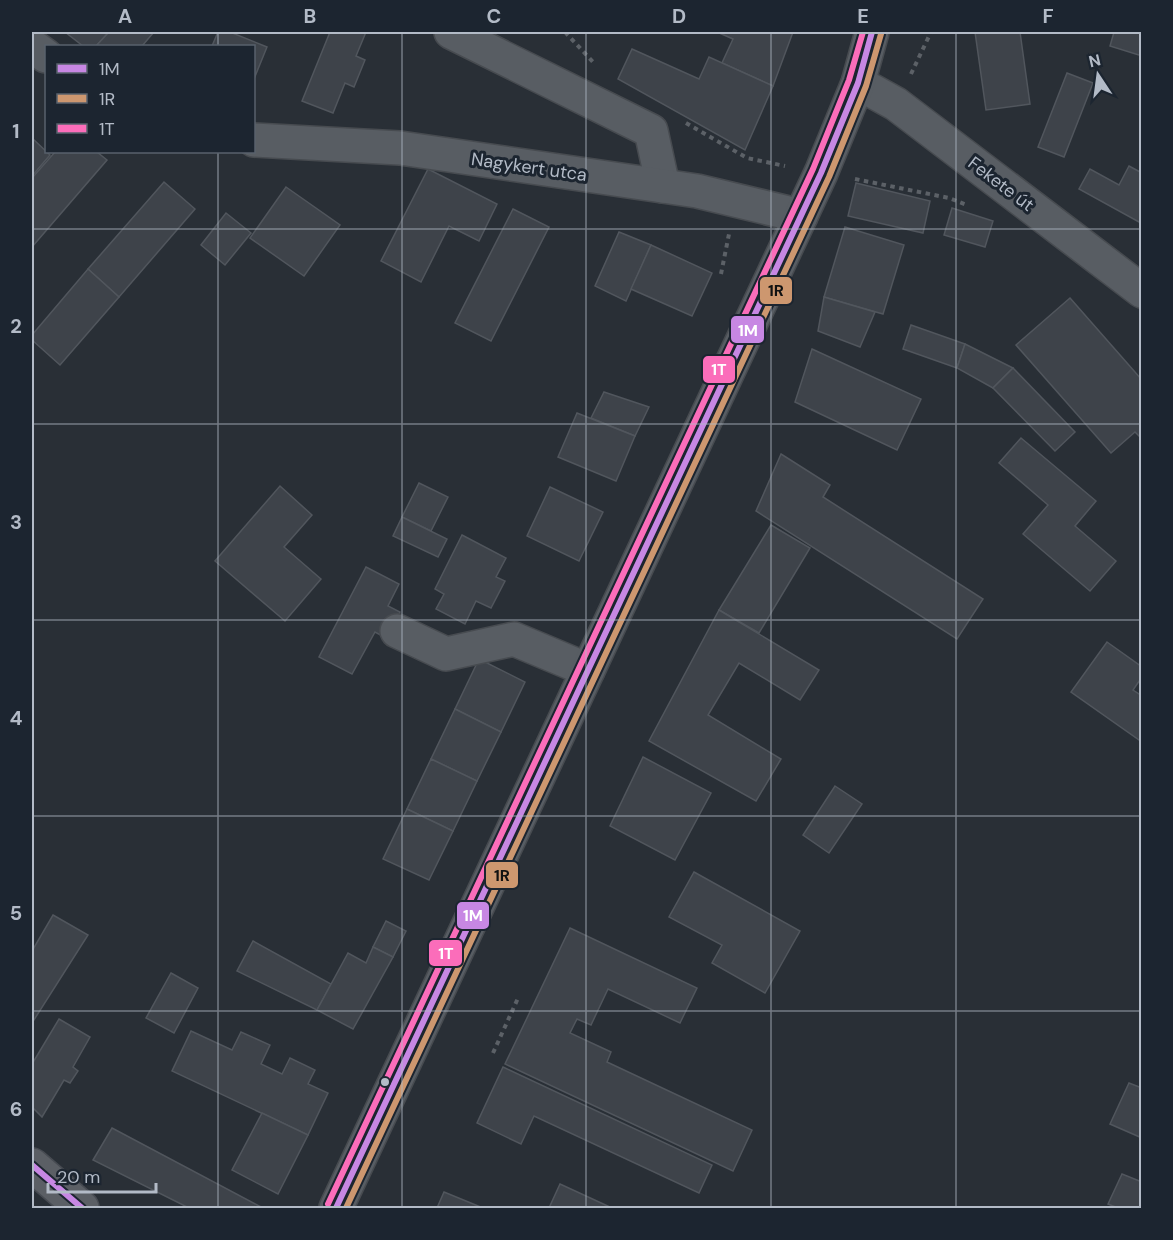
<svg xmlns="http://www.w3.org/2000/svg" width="1173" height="1240" viewBox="0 0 1173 1240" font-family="'DM Sans',sans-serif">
<rect width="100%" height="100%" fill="#292f36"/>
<!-- building -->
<g fill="#3e434a" stroke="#51565d" stroke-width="1.5">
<path d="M65,32h44l-13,14h-13z"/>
<path d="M109,32h45l-12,14h-46z"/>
<path d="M218,32h12l37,15 -13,32v-33h-42z"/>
<path d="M330,32h36l-10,24 9,4 -11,27 -9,-4 -12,30 -31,-12z"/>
<path d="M717,32h76l-20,54 -51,-23 11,-24z"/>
<path d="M975,32h45l10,72 -44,6z"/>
<path d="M1114,32h28v24l-32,-10z"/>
<path d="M632,49l67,30 10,-22 64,29 -28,64 -127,-71z"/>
<path d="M1067,73l26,10 -29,74 -26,-10z"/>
<path d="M32,138l18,17 -18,21z"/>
<path d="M55,152h42l10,8 -75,87v-69z"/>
<path d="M1129,166l13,7v45l-3,4 -60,-33 11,-20 29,16z"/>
<path d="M428,169l69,35 -18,37 -30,-15 -28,56 -40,-21z"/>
<path d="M164,182l31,27 -76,88 -31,-28z"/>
<path d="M856,183l74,18 -7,32 -75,-17z"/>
<path d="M286,187l54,38 -36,51 -54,-38z"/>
<path d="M952,208l41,13 -8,26 -41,-12z"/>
<path d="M513,209l36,18 -58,114 -36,-18z"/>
<path d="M226,213l25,20 -26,32 -24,-20z"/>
<path d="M845,227l59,18 -21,69 -59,-17z"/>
<path d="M619,232l32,13 -25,56 -31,-15z"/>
<path d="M651,245l61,28 -20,43 -61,-27z"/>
<path d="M88,269l31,28 -59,68 -28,-25v-5z"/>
<path d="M824,297l51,15 -15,35 -42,-16z"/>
<path d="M1070,298l72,82v59l-7,-7 -24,21 -95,-108z"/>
<path d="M911,325l54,19 -8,24 -54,-19z"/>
<path d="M965,344l48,24 -20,20 -36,-20z"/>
<path d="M812,349l109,50 -24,51 -102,-48z"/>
<path d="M1013,368l62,64 -20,19 -62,-63z"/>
<path d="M604,392l45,15 -14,29 -44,-18z"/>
<path d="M577,413l58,23 -19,45 -58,-24z"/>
<path d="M1021,438l75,63 -21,25 41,35 -26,30 -67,-57 25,-29 -49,-42z"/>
<path d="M781,454l49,31 -7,12 160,102 -26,40 -201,-128z"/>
<path d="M419,483l29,14 -17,34 -29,-14z"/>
<path d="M280,486l32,29 -28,32 37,32 -36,42 -70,-60z"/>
<path d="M550,487l53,25 -24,49 -52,-25z"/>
<path d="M402,517l45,22 -9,18 -45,-21z"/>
<path d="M771,525l39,23 -51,85 -40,-23z"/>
<path d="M462,535l44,23 -10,19 9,4 -14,27 -15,-7 -11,23 -29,-15 8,-15 -9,-5z"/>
<path d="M366,567l33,17 -11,22 12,6 -14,26 -11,-6 -23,42 -33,-17z"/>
<path d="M719,610l100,60 -19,30 -61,-37 -31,52 73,44 -25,42 -107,-60z"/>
<path d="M1107,642l35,25v10l-9,13 9,6v46l-71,-50z"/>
<path d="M479,659l46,23 -24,50 -46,-23z"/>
<path d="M455,709l46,23 -24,49 -46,-22z"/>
<path d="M643,757l68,36 -36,67 -65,-34z"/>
<path d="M431,759l46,22 -24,50 -46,-22z"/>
<path d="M835,786l27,18 -33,49 -26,-18z"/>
<path d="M407,809l46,22 -24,49 -46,-21z"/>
<path d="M694,872l106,59 -35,62 -53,-30 10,-18 -53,-28z"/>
<path d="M53,915l35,20 -56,88v-72z"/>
<path d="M386,921l20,10 -13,26 -20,-10z"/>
<path d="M570,928l127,60 -17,35 -72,-34 -17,36 -14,-6 -7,14 41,19 -4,10 145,68 -19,41 -228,-107z"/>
<path d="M253,941l78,43 -14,26 -80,-39z"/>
<path d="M373,947l20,10 -40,72 -36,-19 31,-57 18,10z"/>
<path d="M171,973l27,15 -24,45 -28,-15z"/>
<path d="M59,1019l31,18 -17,30 5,4 -8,12 -6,-3 -22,37 -10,-10v-43z"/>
<path d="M191,1031l41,19 9,-18 29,13 -9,19 21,10 8,-16 25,12 -7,14 20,9 -20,42 -136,-64z"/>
<path d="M503,1067l209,98 -13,28 -165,-77 -13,28 -44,-21z"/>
<path d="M1129,1083l13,5v50l-32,-14z"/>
<path d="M262,1113l46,22 -30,59 -46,-24z"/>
<path d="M112,1128l151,80h-74l-96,-48z"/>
<path d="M1122,1174l20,8v26h-24l-10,-4z"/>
<path d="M560,1184l52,24h-63z"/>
<path d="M444,1192l39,16h-46z"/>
</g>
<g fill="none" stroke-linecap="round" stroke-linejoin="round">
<defs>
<g id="minor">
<path d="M451,32l200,99 12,55"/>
<path d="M32,46l14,10"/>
<path d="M858,83l38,21 246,187"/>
<path d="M254,140l146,8 297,43 104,25"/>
<path d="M397,631l49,23 68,-15 74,31"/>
<path d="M336,1208l485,-1035 37,-90 14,-51"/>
</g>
<path id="major" d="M32,1165l50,43"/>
</defs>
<!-- minor casing -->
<use href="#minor" stroke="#474b50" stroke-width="36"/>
<!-- major casing -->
<use href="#major" stroke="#474b52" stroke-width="36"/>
<!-- path -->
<g stroke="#5c6167" stroke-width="4" stroke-dasharray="4.5 4.5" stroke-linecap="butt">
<path d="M565,32l28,30"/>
<path d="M911,74l20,-42"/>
<path d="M686,123l61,35 38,8"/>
<path d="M855,179l94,19 18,7"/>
<path d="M721,274l8,-40"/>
<path d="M493,1053l26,-57"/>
</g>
<!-- minor -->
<use href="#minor" stroke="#585d63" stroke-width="33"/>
<!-- major -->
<use href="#major" stroke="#5b5f65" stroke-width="33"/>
<defs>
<g id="bus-1">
<path d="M32,1165l50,43"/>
<path d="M336,1208l485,-1035 37,-90 14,-51"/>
</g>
<path id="bus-2" d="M346,1208l483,-1031 37,-91 15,-52"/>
<path id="bus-3" d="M328,1204l485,-1035 36,-89 14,-48"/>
</defs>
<!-- bus-1 casing -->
<use href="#bus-1" stroke="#1c2530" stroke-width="10"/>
<!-- bus-2 casing -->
<use href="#bus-2" stroke="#1c2530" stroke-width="10"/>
<!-- bus-3 casing -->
<use href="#bus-3" stroke="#1c2530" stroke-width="10"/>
<!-- bus-1 -->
<use href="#bus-1" stroke="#c787e3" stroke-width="6"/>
<!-- bus-2 -->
<use href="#bus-2" stroke="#cd976f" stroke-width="6"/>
<!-- bus-3 -->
<use href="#bus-3" stroke="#fb6dba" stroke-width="6"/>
</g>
<!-- grid -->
<path fill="none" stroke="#b3bbc7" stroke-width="1.5" stroke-opacity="0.55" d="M218,32v14M402,32v1176M586,32v1176M771,32v1176M956,32v1176M218,152v1056M32,229h1110M32,424h1110M32,620h1110M32,816h1110M32,1011h1110"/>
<!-- markers -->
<circle fill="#b3bbc7" stroke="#1c2530" stroke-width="2" cx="385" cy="1082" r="5"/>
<g text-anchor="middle" stroke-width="6" stroke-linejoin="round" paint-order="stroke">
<!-- street labels -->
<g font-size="18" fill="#b3bbc7" stroke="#1c2530">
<text transform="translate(529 167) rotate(8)" y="6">Nagykert utca</text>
<text transform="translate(1001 184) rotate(37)" y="6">Fekete út</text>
</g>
</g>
<g stroke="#1c2530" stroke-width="2">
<rect x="759" y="276" width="34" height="29" rx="6" fill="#cd976f"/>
<rect x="730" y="315" width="35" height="29" rx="6" fill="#c787e3"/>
<rect x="702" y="355" width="34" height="29" rx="6" fill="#fb6dba"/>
<rect x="485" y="861" width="34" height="28" rx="6" fill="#cd976f"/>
<rect x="456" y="901" width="34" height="29" rx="6" fill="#c787e3"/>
<rect x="428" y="939" width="35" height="28" rx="6" fill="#fb6dba"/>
</g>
<g font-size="16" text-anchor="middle" font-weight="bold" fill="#fff">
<text x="748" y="336">1M</text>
<text x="719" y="375">1T</text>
<text x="473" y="921">1M</text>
<text x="446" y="959">1T</text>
</g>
<g font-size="16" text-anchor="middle" font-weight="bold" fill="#111">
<text x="776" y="296">1R</text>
<text x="502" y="881">1R</text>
</g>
<!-- border -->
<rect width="1173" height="1240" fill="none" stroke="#1c2530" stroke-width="66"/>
<!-- legend -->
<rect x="45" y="45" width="210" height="108" fill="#1c2530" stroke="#58616c" stroke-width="1.5"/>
<rect x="57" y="64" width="30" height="9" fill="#c787e3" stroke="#58616c" stroke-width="1.5"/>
<text x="99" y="75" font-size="18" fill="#b3bbc7">1M</text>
<rect x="57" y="94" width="30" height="9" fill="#cd976f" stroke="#58616c" stroke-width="1.5"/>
<text x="99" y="105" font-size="18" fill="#b3bbc7">1R</text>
<rect x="57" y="124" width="30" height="9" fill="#fb6dba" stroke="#58616c" stroke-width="1.5"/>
<text x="99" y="135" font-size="18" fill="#b3bbc7">1T</text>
<!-- north arrow -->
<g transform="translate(1098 75) rotate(347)" stroke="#1c2530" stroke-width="4.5" paint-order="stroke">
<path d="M0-4.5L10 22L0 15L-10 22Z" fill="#b3bbc7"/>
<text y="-9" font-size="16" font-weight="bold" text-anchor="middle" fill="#b3bbc7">N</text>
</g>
<!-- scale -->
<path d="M48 1183v9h108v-9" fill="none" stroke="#b3bbc7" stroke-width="3"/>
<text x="57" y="1183" font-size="18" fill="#b3bbc7" stroke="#1c2530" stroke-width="4.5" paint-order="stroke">20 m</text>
<rect x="33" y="33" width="1107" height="1174" fill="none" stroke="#b3bbc7" stroke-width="2"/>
<g font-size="20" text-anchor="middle" font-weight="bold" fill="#b3bbc7">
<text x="125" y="23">A</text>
<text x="310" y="23">B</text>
<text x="494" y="23">C</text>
<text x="679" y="23">D</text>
<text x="863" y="23">E</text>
<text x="1048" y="23">F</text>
<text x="16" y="138">1</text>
<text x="16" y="333">2</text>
<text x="16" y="529">3</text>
<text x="16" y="725">4</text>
<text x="16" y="920">5</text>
<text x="16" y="1116">6</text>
</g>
</svg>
